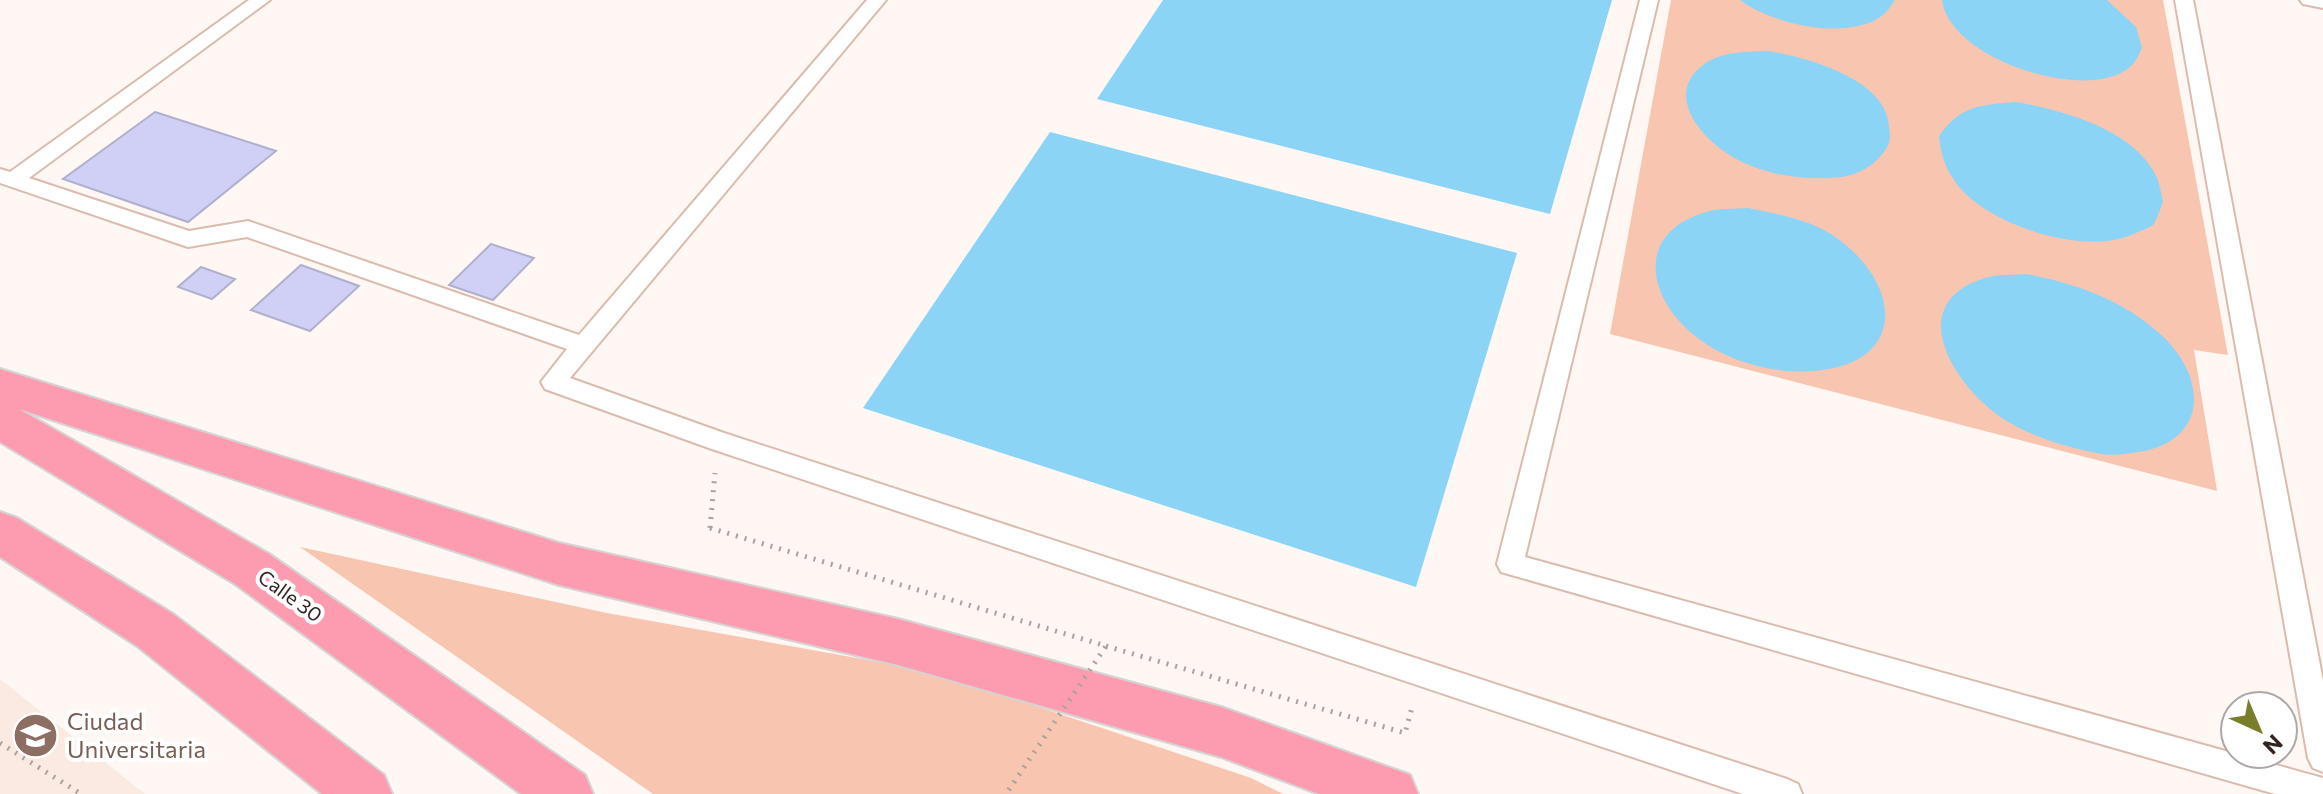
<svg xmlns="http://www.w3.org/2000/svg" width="2323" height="794" viewBox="0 0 2323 794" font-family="Commissioner,sans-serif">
<rect width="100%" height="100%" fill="#fef7f4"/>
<!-- built -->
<path fill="#faeae2" d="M0,679l145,115h-145z"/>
<!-- green -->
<g fill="#f8c6b0">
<path d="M1671,0h492l65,355 -34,-5 23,141 -607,-157z"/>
<path d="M300,547l307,66 328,59 316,106 32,16h-630z"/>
</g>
<!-- water -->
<g fill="#8bd4f5">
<path d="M1163,0h449l-62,214 -453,-115z"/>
<path d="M1740,0h155c-3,4 -7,11 -12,15 -34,27 -112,9 -143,-15z"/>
<path d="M1942,0h165l29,27 6,21c-3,5 -5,12 -9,16 -38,42 -184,-3 -191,-64z"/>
<path d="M1768,51c36,6 118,27 121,75 1,9 2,15 -3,23 -10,15 -25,25 -44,28 -39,4 -84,-2 -117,-25 -28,-19 -59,-59 -22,-87 18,-14 44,-13 65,-14z"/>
<path d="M2016,102c46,8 120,28 141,76 3,7 4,16 6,24 -3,7 -6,18 -10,23 -4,3 -13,6 -17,8 -48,24 -143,-6 -177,-46 -13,-17 -18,-30 -20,-51 22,-31 41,-31 77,-34z"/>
<path d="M1050,132l467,121 -101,334 -553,-179z"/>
<path d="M1748,208c29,6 60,11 86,28 67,46 76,127 -20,135 -39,3 -83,-8 -115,-32 -51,-38 -67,-105 7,-127 12,-4 29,-3 42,-4z"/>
<path d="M2027,274c49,10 94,25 132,59 50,44 51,112 -27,120 -10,1 -20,3 -30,1 -34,-6 -67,-16 -97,-34 -49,-31 -105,-116 -20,-142 13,-4 29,-3 42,-4z"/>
</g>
<!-- building -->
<g fill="#d0d0f6" stroke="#b0b0cd" stroke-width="2">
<path d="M155,112l121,39 -88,71 -125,-43z"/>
<path d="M491,244l43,14 -41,42 -44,-15z"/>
<path d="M301,265l58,21 -49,45 -59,-21z"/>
<path d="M201,267l34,12 -23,20 -34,-12z"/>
</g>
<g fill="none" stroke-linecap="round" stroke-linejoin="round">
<defs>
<g id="lane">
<path d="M249,0h21l-241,178 160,53 59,-10 331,114 288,-335h19l-316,378 154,55 1063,346 11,5 4,10h-59l-1034,-346 -164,-59 -4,-7 26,-33 -320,-112 -59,10 -188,-64v-14l10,3z"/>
<path d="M1640,0h18l-133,557 798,221v16h-48l-774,-222 -4,-8z"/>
<path d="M2175,0h18l130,681v91l-10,-4 -5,-10z"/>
<path d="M2300,0h23v8l-20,-4z"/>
</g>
<g id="highway">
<path d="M0,369l559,174 339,76 323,88 189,68 8,19h-99l-98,-37 -323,-92 -339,-80 -540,-176 250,145 316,221 8,19h-72l-286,-210 -235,-142z"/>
<path d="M0,512l17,6 156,96 211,161 8,19h-70l-185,-148 -137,-89z"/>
</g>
</defs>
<!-- lane casing -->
<use href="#lane" stroke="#dabbad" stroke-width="4"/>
<!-- highway casing -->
<use href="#highway" stroke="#d6d3d2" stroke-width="4"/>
<!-- path -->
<g stroke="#aba29e" stroke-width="5" stroke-dasharray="2 7" stroke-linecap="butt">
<path d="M710,528l5,-55"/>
<path d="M1106,646l299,87 8,-29"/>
<path d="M0,743l81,51"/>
</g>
<!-- lane -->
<use href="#lane" fill="#fff" fill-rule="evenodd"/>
<!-- highway -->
<use href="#highway" fill="#fd9cb0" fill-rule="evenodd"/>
<!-- path-bridge -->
<path stroke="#aba29e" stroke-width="5" stroke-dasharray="2 7" stroke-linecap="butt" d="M710,528l396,118 -100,148"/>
</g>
<!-- icons -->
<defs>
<symbol id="university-disc" viewBox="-11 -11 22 22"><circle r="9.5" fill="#8d6e63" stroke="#fff"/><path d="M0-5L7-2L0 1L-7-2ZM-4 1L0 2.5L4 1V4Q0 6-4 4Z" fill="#fff"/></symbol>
</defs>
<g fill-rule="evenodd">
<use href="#university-disc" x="10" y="710" width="51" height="51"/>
</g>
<g text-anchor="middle" stroke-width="8" stroke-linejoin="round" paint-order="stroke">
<!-- street labels -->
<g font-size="20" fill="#312520" stroke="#fff">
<text transform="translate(290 596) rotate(36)" y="7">Calle 30</text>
</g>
<!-- near-education labels -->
<g font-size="24" fill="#785e54" stroke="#fff" text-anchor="start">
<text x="67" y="730">Ciudad<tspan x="67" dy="28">Universitaria</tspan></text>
</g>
</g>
<!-- north arrow -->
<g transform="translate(2259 730) rotate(136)"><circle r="38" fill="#ffffff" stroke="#ada8a6" stroke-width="2"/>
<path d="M0-6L14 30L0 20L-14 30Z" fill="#787e29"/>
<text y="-12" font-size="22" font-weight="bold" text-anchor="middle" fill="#312520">N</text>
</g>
</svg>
